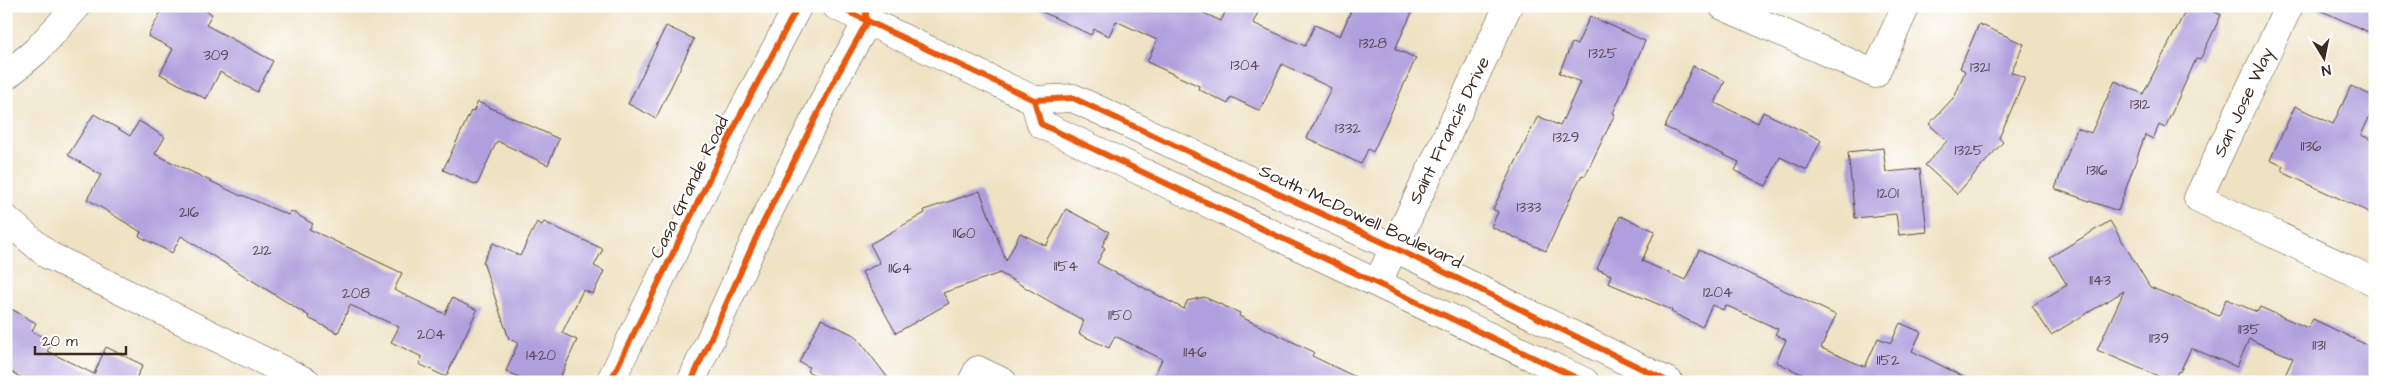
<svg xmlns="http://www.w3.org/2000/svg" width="2381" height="388" viewBox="0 0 2381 388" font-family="'Architects Daughter',sans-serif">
<rect width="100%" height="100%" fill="#fff"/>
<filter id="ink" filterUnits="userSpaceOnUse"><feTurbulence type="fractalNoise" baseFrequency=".02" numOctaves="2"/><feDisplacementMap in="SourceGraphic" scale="10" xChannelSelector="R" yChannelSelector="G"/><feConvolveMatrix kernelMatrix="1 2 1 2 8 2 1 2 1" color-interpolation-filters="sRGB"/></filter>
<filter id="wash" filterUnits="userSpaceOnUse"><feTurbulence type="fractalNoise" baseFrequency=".0096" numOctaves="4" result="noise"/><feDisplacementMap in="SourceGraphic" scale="20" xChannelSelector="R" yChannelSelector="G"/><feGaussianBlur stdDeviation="1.12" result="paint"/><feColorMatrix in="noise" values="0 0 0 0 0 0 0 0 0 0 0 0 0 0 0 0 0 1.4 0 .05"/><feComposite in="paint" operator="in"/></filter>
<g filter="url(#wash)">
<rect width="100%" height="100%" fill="#efe2c3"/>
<g id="blocks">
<!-- building -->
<g fill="#af9fdd">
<path d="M164,6h34l14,8 -6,11 67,36 -16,31 -37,-20 -14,27 -46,-25 13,-25 -25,-13z"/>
<path d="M1030,6h159l32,15 7,-15h33l-8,17 52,23 10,-21 25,11 13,-30h62l-20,43 21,9 -43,94 -5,-3 -7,15 -54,-26 24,-50 -49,-24 -22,47 -29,-14 -3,7 -30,-15 1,-3 -52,-24 10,-22 -41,-19 -7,15 -15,-7 -3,6z"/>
<path d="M2188,6h15l18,9 -21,45 -4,-1 -31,69 -6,-3 -6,14 -8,-4 -27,76 -63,-22 22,-61 14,5 24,-52 28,13z"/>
<path d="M2311,6h64v29z"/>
<path d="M1590,16l55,25 -32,72 2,1 -30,62 -3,-1 -6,11 -30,65 -55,-24 7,-15 -5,-3 45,-93 22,10 20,-44 -21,-9 13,-30 5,2z"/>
<path d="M1979,24l45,20 -13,28 14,6 -26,60 4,4 -46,52 -32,-29 22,-24 -18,-17 26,-28 10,-25 -5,-3z"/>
<path d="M666,26l28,13 -38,79 -28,-14z"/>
<path d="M1693,66l32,15 -10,22 43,20 5,-11 58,28 -14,30 -27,-13 -14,29 -31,-15 4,-9 -74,-35z"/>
<path d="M2351,86l24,11v8l-14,30 14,6v74l-93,-43 1,-6 -13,-6 25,-54 38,18z"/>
<path d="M478,102l81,37 -11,26 -51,-24 -20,44 -34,-15 28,-59 2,1z"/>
<path d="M94,114l36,22 9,-15 26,16 -10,17 86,42 1,-1 46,20 3,-4 22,13 -4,5 93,44 -8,17 51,24 7,-16 25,12 -31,67 -27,-13 3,-7 -31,-15 8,-15 -49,-22 -12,28 -30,-15 1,-2 -128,-80 -9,17 -33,-17 2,-4 -54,-33 14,-24 -33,-20z"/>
<path d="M1883,148l3,24 34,-3 7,63 -28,3 -3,-21 -41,4 -7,-66z"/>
<path d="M980,191l26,70 14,-28 26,13 20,-37 43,23 -7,14 3,2 -8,15 87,46 3,-8 17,-4 36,16 -1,3 75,36 -2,4 54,26h-193l-18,-8 7,-15 -47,-23 -6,12 -30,-14 5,-13 -84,-48 -57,20 6,10 -53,30 -34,-61 18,-9 -10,-19 55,-31 -1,-3z"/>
<path d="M1620,216l35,15 -13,30 43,19 14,-30 137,65 -15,33 44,19 13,-29 13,5 9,-20 21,9 -9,19 62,31h-155l-43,-20 10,-22 -11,-6 3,-5 -53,-24 -2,5 -11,-5 -10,22 -31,-15 1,-2 -64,-27 3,-8 -14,-6z"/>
<path d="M2110,221l40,66 69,29 7,-17 31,13 3,-5 48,21 5,-9 62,30v33h-93l11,-24 -44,-19 -12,28 -46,-19 -11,24 -2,-1 -4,11h-2l-75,-32 27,-59 -73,44 -19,-29 35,-21 -17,-28z"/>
<path d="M537,222l5,3 2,-3 59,27 -9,17 10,5 -11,23 -10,-4 -21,43 15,7 -19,42h-28l-24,-11 12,-28 -9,-4 -26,-77 10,-19 27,13z"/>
<path d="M6,306l30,17 -4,8 21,12 -6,8 47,23 12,-27 37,18 -9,17h-106l-18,-11 -4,7z"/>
<path d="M821,319l35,17 35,46h-62l-22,-11 2,-4 -10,-5z"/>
</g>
</g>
</g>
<g filter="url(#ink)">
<use href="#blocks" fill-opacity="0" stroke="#564637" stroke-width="1"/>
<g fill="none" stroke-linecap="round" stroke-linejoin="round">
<defs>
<g id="minor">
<path d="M1723,6l152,68 31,-68"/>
<path d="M2289,6l-91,192 177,84"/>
<path d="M6,76l30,-25 41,-45"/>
<path d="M6,219l42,36 259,127"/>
<path d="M1378,282l130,-276"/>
<path d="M972,382l6,-12 25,12"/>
</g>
<g id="secondary">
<path d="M836,6l198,94 39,-2 320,149 276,135"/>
<path d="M1034,100l7,24 544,258"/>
<path d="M610,382l131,-268 57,-108"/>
<path d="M691,382l69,-153 74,-148 33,-59 -2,-16"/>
</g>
</defs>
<!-- minor casing -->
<use href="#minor" stroke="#564637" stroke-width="29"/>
<!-- secondary casing -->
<use href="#secondary" stroke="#564637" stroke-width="29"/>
<!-- minor -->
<use href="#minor" stroke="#fff" stroke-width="28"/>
<!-- secondary -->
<use href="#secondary" stroke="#fff" stroke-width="28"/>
<defs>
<g id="cycleway">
<path d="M836,6l198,94 39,-2 320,149 276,135"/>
<path d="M1034,100l7,24 544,258"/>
<path d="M610,382l131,-268 57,-108"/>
<path d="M691,382l69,-153 74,-148 33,-59 -2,-16"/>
</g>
</defs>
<!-- cycleway casing -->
<use href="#cycleway" stroke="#fff" stroke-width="9"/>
<!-- cycleway -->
<use href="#cycleway" stroke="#e8590c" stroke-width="6"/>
</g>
</g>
<g text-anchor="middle" stroke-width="4.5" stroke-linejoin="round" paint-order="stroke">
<!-- number labels -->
<g font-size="15" fill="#58474e">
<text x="1373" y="48">1328</text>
<text x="1603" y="58">1325</text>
<text x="216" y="60">309</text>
<text x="1245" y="70">1304</text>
<text x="1980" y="72">1321</text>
<text x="2140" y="109">1312</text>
<text x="1348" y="133">1332</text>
<text x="1566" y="142">1329</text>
<text x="2311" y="151">1136</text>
<text x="1969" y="155">1325</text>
<text x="2097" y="175">1316</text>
<text x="1888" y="198">1201</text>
<text x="1529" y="212">1333</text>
<text x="189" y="217">216</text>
<text x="964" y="238">1160</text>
<text x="262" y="255">212</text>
<text x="1066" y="271">1154</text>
<text x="900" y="273">1164</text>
<text x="2100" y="285">1143</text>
<text x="1718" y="297">1204</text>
<text x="356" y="298">208</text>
<text x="1120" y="320">1150</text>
<text x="2249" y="334">1135</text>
<text x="431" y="339">204</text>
<text x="2159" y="343">1139</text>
<text x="2319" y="350">1131</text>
<text x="1195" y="357">1146</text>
<text x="541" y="360">1420</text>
<text x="1888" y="365">1152</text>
</g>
<!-- street labels -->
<g font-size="18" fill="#3b2a1e" stroke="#fff">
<text transform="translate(2243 102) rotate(-65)" y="6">San Jose Way</text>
<text transform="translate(1449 130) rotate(-64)" y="6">Saint Francis Drive</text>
<text transform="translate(689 187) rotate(-64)" y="6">Casa Grande Road</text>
<text transform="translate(1361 216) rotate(25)" y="6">South McDowell Boulevard</text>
</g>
</g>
<!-- margin -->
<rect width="2381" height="388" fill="none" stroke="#fff" stroke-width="25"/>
<!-- north arrow -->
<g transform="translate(2324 58) rotate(170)" stroke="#ffffff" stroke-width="4" paint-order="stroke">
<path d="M0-4L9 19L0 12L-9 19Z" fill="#3b2a1e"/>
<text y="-8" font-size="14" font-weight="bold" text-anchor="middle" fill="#3b2a1e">N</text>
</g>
<!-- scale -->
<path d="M35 346v8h91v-8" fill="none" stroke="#3b2a1e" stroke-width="2.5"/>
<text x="42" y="346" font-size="15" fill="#3b2a1e" stroke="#ffffff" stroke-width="4" paint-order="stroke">20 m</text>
</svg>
